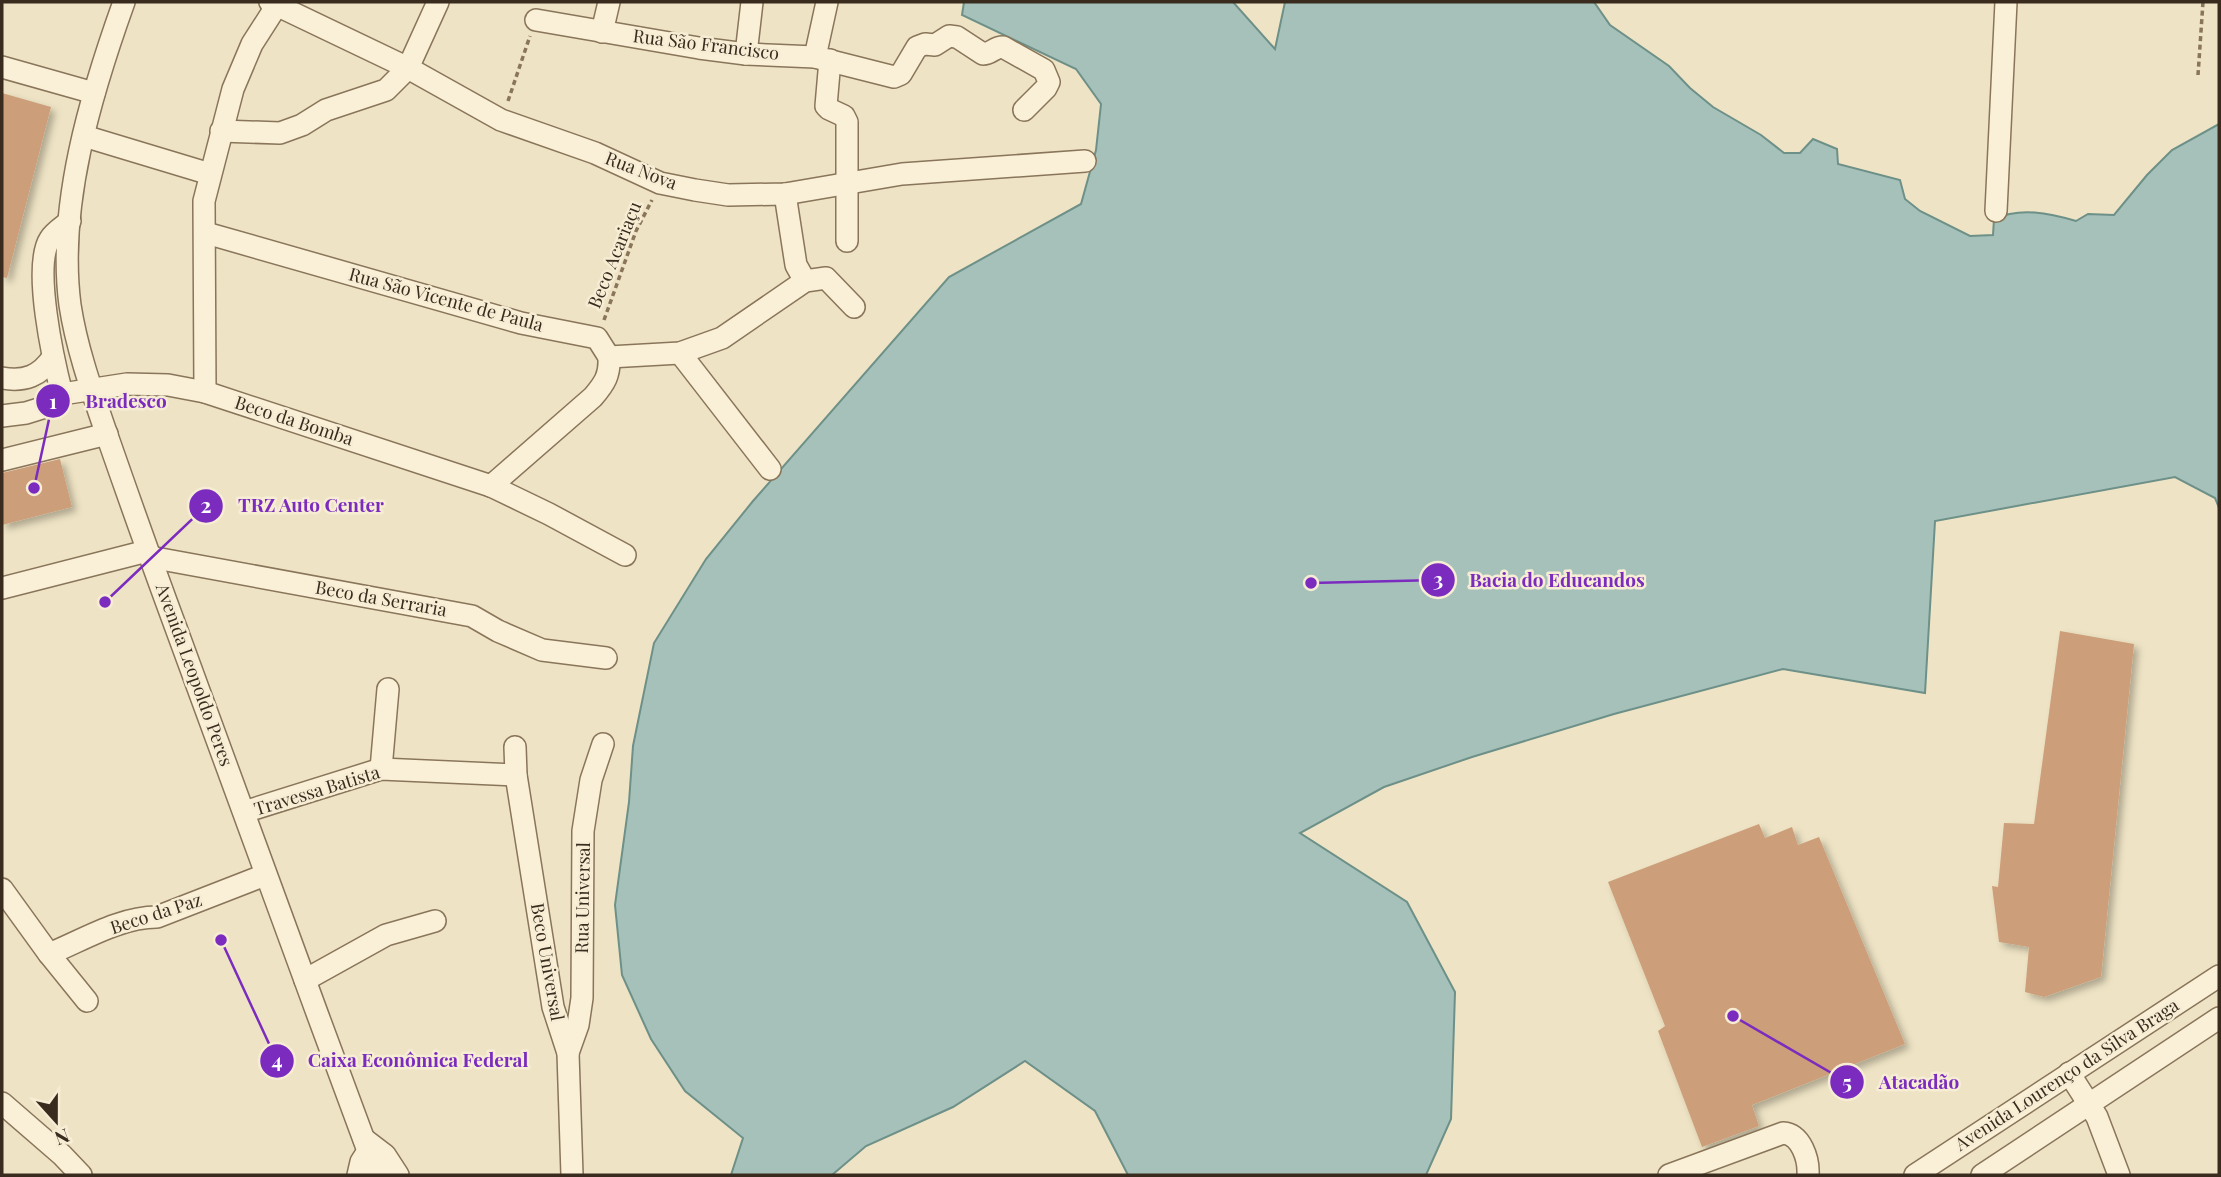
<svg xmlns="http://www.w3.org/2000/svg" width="2221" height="1177" viewBox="0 0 2221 1177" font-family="'Playfair Display',serif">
<defs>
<filter id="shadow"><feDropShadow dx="4.5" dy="4.5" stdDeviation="3.5" flood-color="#0004"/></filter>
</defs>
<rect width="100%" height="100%" fill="#eee3c4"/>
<!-- water -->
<path fill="#a6c1ba" stroke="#6d9088" stroke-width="2" d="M964,2h269l42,47 10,-47h309l16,23 59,41 21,22 23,19 48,28 23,18h16l13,-14 24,10 1,15 62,16 5,19 15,12 50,25 23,-1 1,-16c26,-12 55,-6 82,2l12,-7 26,1 33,-40 25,-25 47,-26v384l-4,-10 -40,-21 -240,44 -10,172 -142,-24 -169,45 -142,43 -88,30 -84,46 107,69 48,90 -4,127 -25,56h-298l-33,-64 -70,-50 -72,46 -87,39 -34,29h-101l12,-37 -58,-47 -34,-52 -29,-64 -7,-70 14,-103 4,-56 21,-103 52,-84 47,-58 196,-224 132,-73 15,-54 5,-46 -25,-35 -114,-54z"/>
<!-- building -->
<g fill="#cc9f7a" filter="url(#shadow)">
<path d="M2,93l49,14 -44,171 -5,-1z"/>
<path d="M60,459l12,48 -70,18v-52z"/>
<path d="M2060,631l74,13 -33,333 -57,20 -19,-5 4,-45 -30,-5 -7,-56 6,1 6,-64 30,1z"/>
<path d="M1759,824l6,14 27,-11 6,18 21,-8 86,207 -153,61 7,21 -57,21 -44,-116 7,-5 -57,-144z"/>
</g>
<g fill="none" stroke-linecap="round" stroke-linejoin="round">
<defs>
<g id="minor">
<path d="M124,2c-33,92 -67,204 -54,303 7,46 24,92 39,136 22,63 44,125 67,187 67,182 133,365 201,547"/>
<path d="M270,2l138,66 93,52 94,33 65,30 35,7 33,5 57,-1 117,-20 183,-13"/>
<path d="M536,20l163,28 47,6 69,3 79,20 7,-3 16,-27 8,-3 10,1 14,-9 8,1 26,17c8,0 11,-7 20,-7l41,23 5,12 -3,6 -22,22"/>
<path d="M602,32l7,-30"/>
<path d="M746,54l6,-52"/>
<path d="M815,57l12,-55"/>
<path d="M830,60l-4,46 3,3 15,7 3,6v119"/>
<path d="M2,67l92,26"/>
<path d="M221,131l59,2 22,-8 24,-15 60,-20 22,-22 30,-66"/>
<path d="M84,136l126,38"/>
<path d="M785,194l11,71 9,16"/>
<path d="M1996,211l10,-209"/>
<path d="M206,233l315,90 76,15 12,19 71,-4 42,-15 83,-57 21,-3 28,29"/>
<path d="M680,353l90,116"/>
<path d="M2,378c23,4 38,-2 51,-21"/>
<path d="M205,392l-1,-191 29,-112 19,-45 25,-39"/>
<path d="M62,394c-8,-31 -30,-128 -12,-155 4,-7 14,-13 20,-18"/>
<path d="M2,416l24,-3 16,-5 20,-14 65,-10 41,1 37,7 286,94 58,28 76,41"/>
<path d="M2,460l105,-26"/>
<path d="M491,486l102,-89c12,-14 17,-22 16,-40"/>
<path d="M150,557l322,59 26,15 44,19 64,8"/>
<path d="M2,588l145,-37"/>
<path d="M515,747l1,28 37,232 15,46 4,122"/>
<path d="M381,769l7,-80"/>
<path d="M244,812l137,-43 135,6"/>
<path d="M2,889l47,65 38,47"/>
<path d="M49,954c34,-14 71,-37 108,-37l108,-42"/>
<path d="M305,980l81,-45 49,-14"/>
<path d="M568,1053l10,-28 4,-27 1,-167 8,-51 12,-36"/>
<path d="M2069,1073l28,44 22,58"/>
<path d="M2,1103l60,52 19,20"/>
<path d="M364,1139l21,16 13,20"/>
<path d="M358,1175l3,-13 7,-11"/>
<path d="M1669,1175l114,-42c18,1 26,26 25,42"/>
<path d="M1915,1175l304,-199"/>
<path d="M1982,1175l237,-157"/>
</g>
</defs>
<!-- minor casing -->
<use href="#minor" stroke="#89755a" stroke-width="24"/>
<!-- path -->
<g stroke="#89755a" stroke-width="3.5" stroke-dasharray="5 3.5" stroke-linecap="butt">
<path d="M2198,75l5,-73"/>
<path d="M508,101l22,-65"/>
<path d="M604,320l32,-89 16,-31"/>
</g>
<!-- minor -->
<use href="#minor" stroke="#f9f0d7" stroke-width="21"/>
</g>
<g text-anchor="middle" stroke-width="5" stroke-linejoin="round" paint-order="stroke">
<!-- street labels -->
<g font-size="18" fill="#392c1e" stroke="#f6edd4">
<text transform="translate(706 45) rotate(7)" y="6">Rua São Francisco</text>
<text transform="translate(641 171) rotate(21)" y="6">Rua Nova</text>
<text transform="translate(615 255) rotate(-68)" y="6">Beco Acariaçu</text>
<text transform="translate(446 300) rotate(15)" y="6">Rua São Vicente de Paula</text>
<text transform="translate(294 421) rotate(18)" y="6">Beco da Bomba</text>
<text transform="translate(381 599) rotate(10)" y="6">Beco da Serraria</text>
<text transform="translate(194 675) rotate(70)" y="6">Avenida Leopoldo Peres</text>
<text transform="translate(317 791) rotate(-17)" y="6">Travessa Batista</text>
<text transform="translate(583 898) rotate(-89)" y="6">Rua Universal</text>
<text transform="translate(156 914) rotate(-18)" y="6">Beco da Paz</text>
<text transform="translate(547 962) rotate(80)" y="6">Beco Universal</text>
<text transform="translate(2067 1075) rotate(-33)" y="6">Avenida Lourenço da Silva Braga</text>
</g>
</g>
<!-- callouts -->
<path fill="none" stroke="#7b2cbf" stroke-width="2.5" d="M34 488L53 401M105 602L206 506M1311 583L1438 580M221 940L277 1061M1733 1016L1847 1082"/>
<g fill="#7b2cbf" stroke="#f6edd4" stroke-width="2.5">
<circle cx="34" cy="488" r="7"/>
<circle cx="105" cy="602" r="7"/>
<circle cx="1311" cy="583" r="7"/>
<circle cx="221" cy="940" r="7"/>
<circle cx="1733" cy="1016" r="7"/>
<circle cx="53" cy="401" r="18"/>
<circle cx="206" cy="506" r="18"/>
<circle cx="1438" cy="580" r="18"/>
<circle cx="277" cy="1061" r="18"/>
<circle cx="1847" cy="1082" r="18"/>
</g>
<g font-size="21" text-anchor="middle" font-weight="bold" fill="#fff">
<text x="53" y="409">1</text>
<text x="206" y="513">2</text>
<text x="1438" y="587">3</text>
<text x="277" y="1068">4</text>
<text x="1847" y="1090">5</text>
</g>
<g font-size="19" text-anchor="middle" font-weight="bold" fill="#7b2cbf" stroke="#f6edd4" stroke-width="5" stroke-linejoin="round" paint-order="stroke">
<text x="126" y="408">Bradesco</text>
<text x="311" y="512">TRZ Auto Center</text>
<text x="1557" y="587">Bacia do Educandos</text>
<text x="418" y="1067">Caixa Econômica Federal</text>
<text x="1919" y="1089">Atacadão</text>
</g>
<!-- border -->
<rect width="2221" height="1177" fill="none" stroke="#392c1e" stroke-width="7"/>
<!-- north arrow -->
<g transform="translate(56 1121) rotate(159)" stroke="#f6edd4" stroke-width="5" paint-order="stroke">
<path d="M0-5L12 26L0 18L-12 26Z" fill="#392c1e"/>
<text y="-10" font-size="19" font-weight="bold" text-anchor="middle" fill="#392c1e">N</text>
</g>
</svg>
